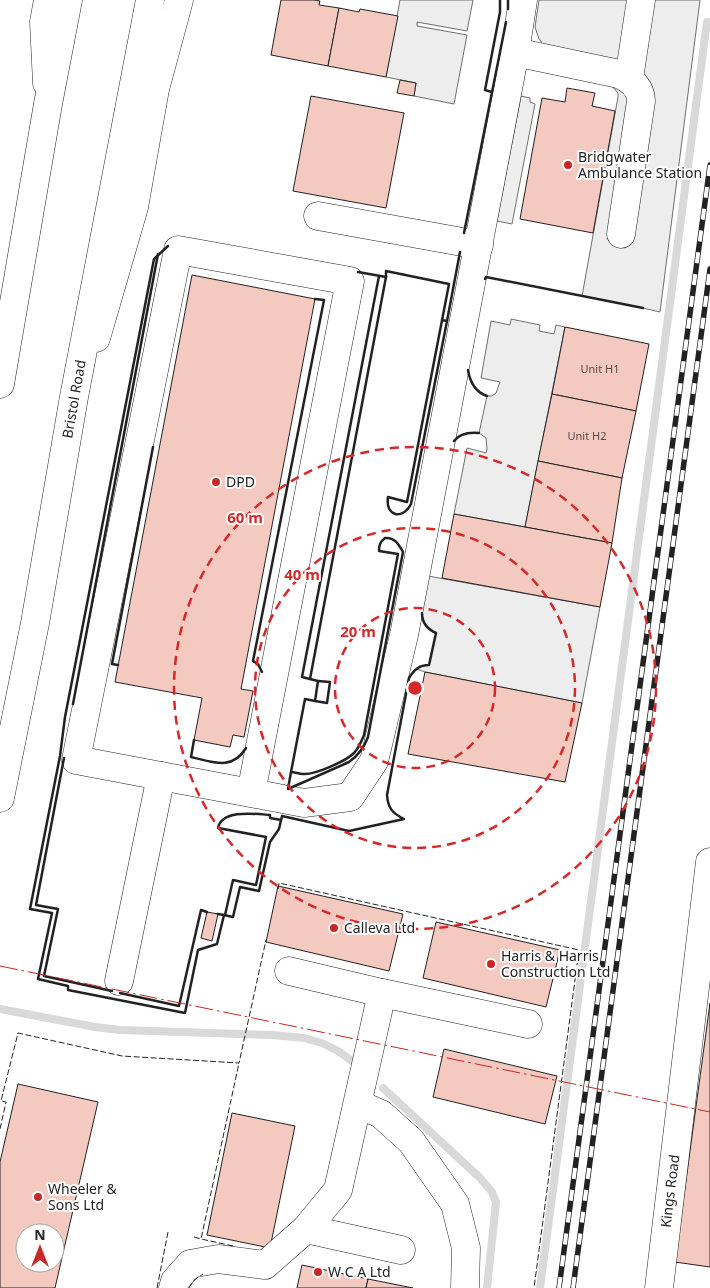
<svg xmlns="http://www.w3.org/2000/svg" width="710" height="1288" viewBox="0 0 710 1288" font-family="'Noto Sans',sans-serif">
<rect width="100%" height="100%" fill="#fff"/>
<!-- green -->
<path fill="#eee" stroke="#6f6f6f" d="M521,96l9,2v4l5,2 -23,120 -15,-3z"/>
<!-- parking -->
<g fill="#ededed" stroke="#6f6f6f">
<path d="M400,0h73l-6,31 -50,-9v4l50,9 -13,69 -40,-8 2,-13 -30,-6z"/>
<path d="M539,0h161l-40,312 -17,-4 -61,-12 36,-199v-4l-7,-8 -68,-41 -4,-5 -4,-12z"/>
<path d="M511,319l29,6 -1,6 15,3 2,-9 9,2 -40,200 -71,-13 13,-66 19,5 1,-4 -1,-11 -7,-5 8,-37h5l4,-3 4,-11 -19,-4 10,-57 19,4z"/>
<path d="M428,576l172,31 -18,96 -157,-31 -8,-3 4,-3 8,-1 7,-31 -7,-4 -2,-3 -3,-4 -3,-9z"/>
</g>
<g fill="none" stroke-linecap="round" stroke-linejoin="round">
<!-- stream -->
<g stroke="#d9d9d9" stroke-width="8">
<path d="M0,1009l95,18 25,3 153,5 31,3 18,5 16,8 14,10"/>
<path d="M383,1088l96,89 13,15 4,10 -9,86"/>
<path d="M540,1288l167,-1266"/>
</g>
</g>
<!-- building -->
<g fill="#f3c9c0" stroke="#222" fill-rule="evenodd">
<path d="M281,0h33l6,1 -1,4 20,3 -11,58 -57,-11z"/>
<path d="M339,8l20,4 1,-3 38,7 -12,61 -58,-11z"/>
<path d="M400,80l16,3 -2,13 -17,-3z"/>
<path d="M567,88l28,5 -3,13 23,5 -22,122 -73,-14 22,-121 23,4z"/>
<path d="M311,96l93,17 -18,95 -93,-17z"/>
<path d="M192,275l123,24 -74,390 12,2 -9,46 -11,-2 -3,12 -36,-7 8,-42 -87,-16z"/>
<path d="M565,327l84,17 -13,67 -84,-17z"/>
<path d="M552,394l84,17 -14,67 -84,-17z"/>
<path d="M538,461l84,17 -10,65 -87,-16z"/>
<path d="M454,514l158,29 -12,64 -158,-29z"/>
<path d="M425,672l157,31 -17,79 -157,-28z"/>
<path d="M278,886l125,28 -14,57 -123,-29z"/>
<path d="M207,912l11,2 -6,27 -11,-3z"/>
<path d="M436,922l124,28 -14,57 -123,-29z"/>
<path d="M710,1003v264l-35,-5z"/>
<path d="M444,1049l113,27 -12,48 -112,-27z"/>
<path d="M18,1084l80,18 -43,186h-55v-126zM25,1233h30v30h-30z"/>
<path d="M232,1113l63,13 -25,122 -63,-13z"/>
<path d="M302,1265l66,14 -2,9h-69z"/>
<path d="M368,1279l45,9h-47z"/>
</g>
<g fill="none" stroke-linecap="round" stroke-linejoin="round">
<defs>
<g id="minor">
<path d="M515,52l104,22c12,5 22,14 22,27l-20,133"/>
<path d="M629,78l12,-78"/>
<path d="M47,83l-3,-61 4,-22"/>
<path d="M318,216l161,29"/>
<path d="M96,338l38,-131 21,-118 24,-89"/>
<path d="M251,793l99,-512 -172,-31 -102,510 228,43 46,-6 24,-36 30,-126 111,-583 8,-52"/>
<path d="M119,981l42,-205"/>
<path d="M382,993l146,31"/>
<path d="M358,1104l23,10 30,27 44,63 11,44 -1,40"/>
<path d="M306,1229l95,21"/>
<path d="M173,1288l2,-7 15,-17 28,-5 47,6 41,-36 32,-39 44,-197 -93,-22"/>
<path d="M659,1288l51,-426"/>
</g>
<g id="major">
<path d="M0,384l48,-280 20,-104"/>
<path d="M0,798l35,-175 39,-226 76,-397"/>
</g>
</defs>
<!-- minor casing -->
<use href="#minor" stroke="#222" stroke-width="29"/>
<!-- major casing -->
<use href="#major" stroke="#222" stroke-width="29"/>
<!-- minor -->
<use href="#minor" stroke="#fff" stroke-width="28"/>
<!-- major -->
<use href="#major" stroke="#fff" stroke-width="28"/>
<defs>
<g id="rail">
<path d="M559,1288l151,-1123"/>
<path d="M573,1288l137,-1019"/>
</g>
</defs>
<!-- rail casing -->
<use href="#rail" stroke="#222" stroke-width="5.5"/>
<!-- rail -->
<use href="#rail" stroke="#fff" stroke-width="4" stroke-dasharray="11" stroke-linecap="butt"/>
<!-- fence -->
<g stroke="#222" stroke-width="1" stroke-dasharray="6 2.5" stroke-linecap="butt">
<path d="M278,889l1,-6 300,67 -45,338"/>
<path d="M0,1129l6,-27 -5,-1 17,-68 104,23 117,7 27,-123"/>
<path d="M194,1237l7,2"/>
<path d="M233,1246l-32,-7 38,-176"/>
<path d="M157,1288l11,-56"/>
<path d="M189,1288l5,-8 9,-6"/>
</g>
<!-- wall -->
<g stroke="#222" stroke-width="2.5">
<path d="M508,9v-9"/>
<path d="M492,92l-7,-2 15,-78v-12"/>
<path d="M464,233l42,-211"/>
<path d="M168,246l-14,13 -68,350 -21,108 -5,39 -30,153 22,4 -14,66 30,7v4l117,23 13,-63 19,-6 7,-29 -6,-1"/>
<path d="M358,272l28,5v-6l63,13 -42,218 -19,-5c-3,20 15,23 23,7l36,-183 -5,-1"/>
<path d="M379,276l-77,401 8,2 76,-402"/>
<path d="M485,279l1,-2 157,31"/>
<path d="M447,321l13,-69"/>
<path d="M468,370c2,12 7,22 19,26"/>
<path d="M454,441c6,-8 15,-9 25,-8"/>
<path d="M385,538c10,-1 14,7 18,14l-35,185c-4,11 -9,18 -19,25l-61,27 3,-17c4,0 8,2 12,2 12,1 43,-13 51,-21 5,-5 7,-11 10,-18l34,-181 -19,-3c0,-6 1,-9 6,-13z"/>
<path d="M118,665l-6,-1 41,-217"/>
<path d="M262,672l-4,-8 -5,-3 71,-361 -9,-1"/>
<path d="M315,701l12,2 3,-21 -12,-1"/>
<path d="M73,704l85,-450"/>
<path d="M194,740l-3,17c22,5 41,14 55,-9"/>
<path d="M64,758l-28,147 22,4 -14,67 68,15"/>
<path d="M291,772l14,-73 10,2 3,-20 -8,-2"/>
<path d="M224,915l9,2 7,-30 19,4 11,-49 9,-13 3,-13 67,15 55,-12c-12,-6 -16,-11 -17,-24l22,-117c5,-8 10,-13 20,-13l7,-32c-9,-4 -14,-10 -14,-20"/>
<path d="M225,915l8,-35 23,5 10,-48 -48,-9c4,-19 38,-14 52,-13v3l11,2"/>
<path d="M120,993l59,13 22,-96 6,2"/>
</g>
<!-- power -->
<path stroke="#c62828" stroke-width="1" stroke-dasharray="18 4 2.5 4" stroke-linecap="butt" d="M0,966l710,146"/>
</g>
<!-- distance rings -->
<g fill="none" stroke="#d62828" stroke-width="2.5" stroke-dasharray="9 6">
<circle cx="415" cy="688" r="80"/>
<circle cx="415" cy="688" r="160"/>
<circle cx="415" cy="688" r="241"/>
</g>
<!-- markers -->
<g fill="#c62828" stroke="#fff" stroke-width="2">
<circle cx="568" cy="165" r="5"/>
<circle cx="216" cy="482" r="5"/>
<circle cx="334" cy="928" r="5"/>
<circle cx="491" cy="964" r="5"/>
<circle cx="38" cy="1197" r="5"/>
<circle cx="318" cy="1272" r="5"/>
</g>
<g text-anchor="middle" stroke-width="4" stroke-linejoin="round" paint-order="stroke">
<!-- number labels -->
<g font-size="11" fill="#564c4a">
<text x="600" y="373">Unit H1</text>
<text x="587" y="440">Unit H2</text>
</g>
<!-- poi labels -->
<g font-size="14" fill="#222" stroke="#fff" text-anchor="start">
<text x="578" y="162">Bridgwater<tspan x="578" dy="16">Ambulance Station</tspan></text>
<text x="226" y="487">DPD</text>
<text x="344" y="933">Calleva Ltd</text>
<text x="501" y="961">Harris &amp; Harris<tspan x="501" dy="16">Construction Ltd</tspan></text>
<text x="48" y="1194">Wheeler &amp;<tspan x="48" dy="16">Sons Ltd</tspan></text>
<text x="328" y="1277">W C A Ltd</text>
</g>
<!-- street labels -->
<g font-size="14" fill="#222" stroke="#fff">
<text transform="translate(74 399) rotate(-80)" y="5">Bristol Road</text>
<text transform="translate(670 1191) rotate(-83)" y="5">Kings Road</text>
</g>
</g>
<circle cx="415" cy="688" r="8" fill="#d62828" stroke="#fff" stroke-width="2.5"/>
<g font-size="15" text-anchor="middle" font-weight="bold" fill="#d62828" stroke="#fff" stroke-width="4" stroke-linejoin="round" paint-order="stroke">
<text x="245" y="523">60 m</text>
<text x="302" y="580">40 m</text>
<text x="358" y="637">20 m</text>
</g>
<!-- north arrow -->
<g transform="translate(40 1248)"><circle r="24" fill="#ffffff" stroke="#a7a7a7"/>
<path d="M0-4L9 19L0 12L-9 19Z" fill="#c62828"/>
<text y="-8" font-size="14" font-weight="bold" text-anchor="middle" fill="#222222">N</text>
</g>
</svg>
